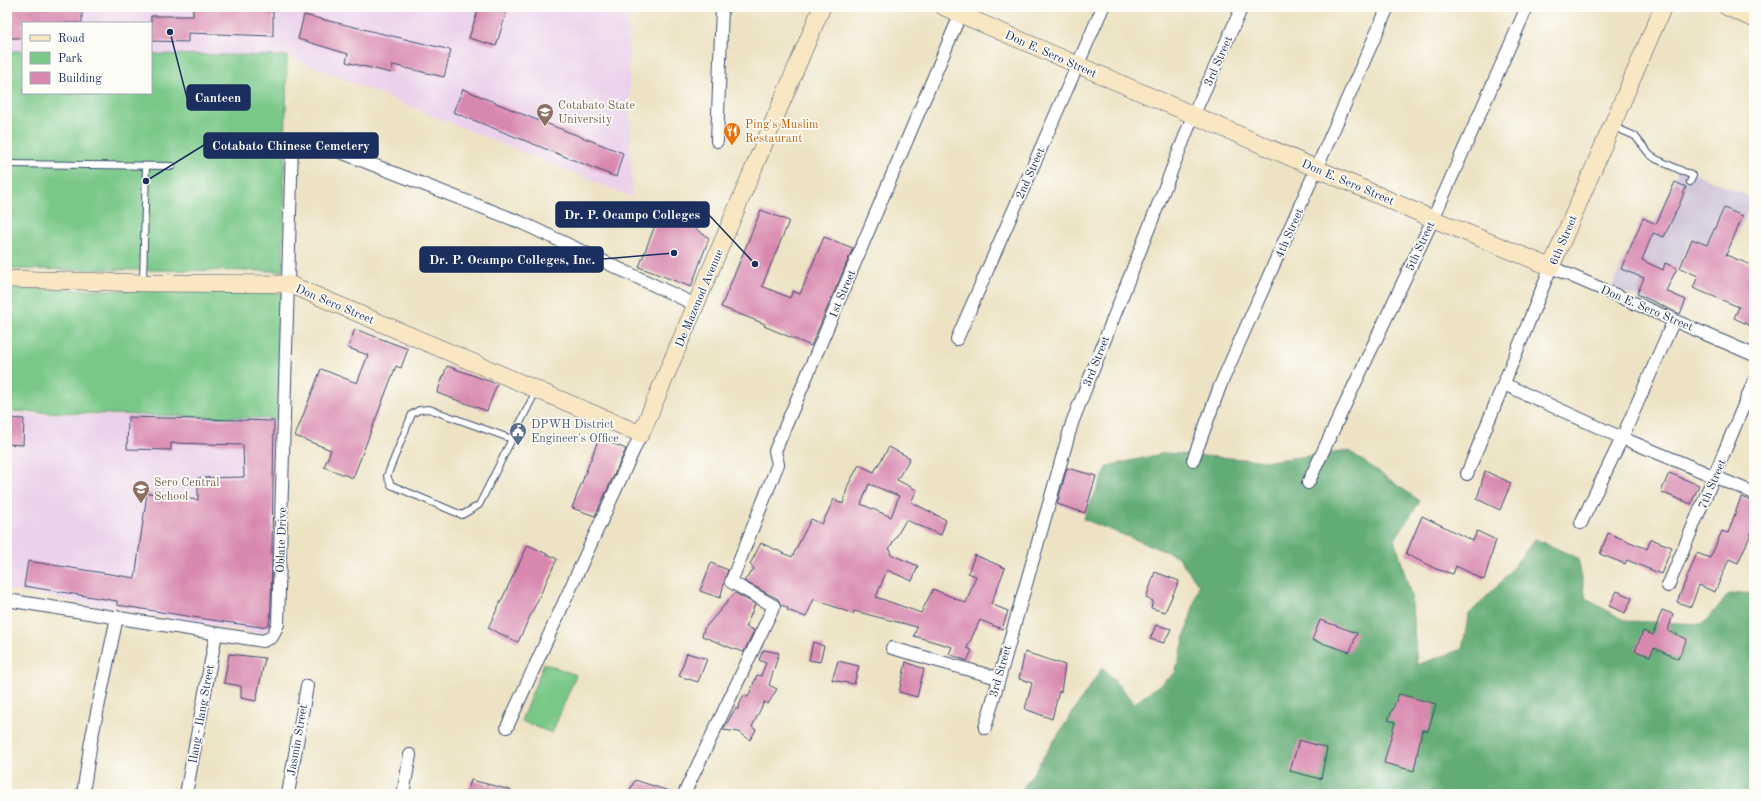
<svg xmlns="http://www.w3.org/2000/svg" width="1761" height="801" viewBox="0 0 1761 801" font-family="'Old Standard TT',serif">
<rect width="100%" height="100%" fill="#fdfcf7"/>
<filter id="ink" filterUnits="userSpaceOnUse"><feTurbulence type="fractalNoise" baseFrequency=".025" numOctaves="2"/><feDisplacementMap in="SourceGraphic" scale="8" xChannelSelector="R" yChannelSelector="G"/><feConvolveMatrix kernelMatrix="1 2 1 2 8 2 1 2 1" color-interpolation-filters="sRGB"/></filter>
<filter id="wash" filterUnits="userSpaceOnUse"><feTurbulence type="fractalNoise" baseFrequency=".012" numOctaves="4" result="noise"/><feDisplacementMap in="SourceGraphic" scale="16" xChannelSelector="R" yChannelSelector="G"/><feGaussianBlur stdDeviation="0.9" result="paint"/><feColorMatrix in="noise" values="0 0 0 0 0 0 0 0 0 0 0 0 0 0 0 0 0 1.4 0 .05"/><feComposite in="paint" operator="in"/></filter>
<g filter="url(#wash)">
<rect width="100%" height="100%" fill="#ede3c4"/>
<!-- built -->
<g fill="#ebd1eb">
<path d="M7,7h621l4,190 -345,-141 -136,-2v-31h-128v28h-16z"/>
<path d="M7,413l268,6 -2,205 -11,10 -255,-44z"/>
</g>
<!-- industrial -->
<path fill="#cbbfd5" d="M1680,167l73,31 -24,56 -38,-16 -30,70 -49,-21 30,-70 13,5z"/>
<!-- green -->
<g fill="#79c888" stroke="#4a7c73">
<path d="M7,51h16v42h128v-39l136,2 -4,215 -276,-2z"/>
<path d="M7,288l276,5 -3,126 -273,-8z"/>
<path d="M544,663l32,12 -24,58 -31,-12z"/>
</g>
<!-- forest -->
<path fill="#62ac74" stroke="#3e6e69" d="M1349,451l71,50 -25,38 16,57 6,69 45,-16 7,-35 34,-34 32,-41 43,19 8,41 40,22 77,3 26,-30 25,-1v201h-731v-6l79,-120 33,35 40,-30 24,-88 -22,-29 -94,-37 25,-53 57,-13 103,8z"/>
<g id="blocks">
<!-- building -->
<g fill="#d888af" fill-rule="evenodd">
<path d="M7,7h75v16h-59v15h-16z"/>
<path d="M479,7h29l-12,39 -27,-8z"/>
<path d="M193,8l80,3v25l-85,-3v9l-37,-1v-25h42z"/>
<path d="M304,15l147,35 -7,27 -51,-12 -2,8 -45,-11 2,-8 -50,-15z"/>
<path d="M463,89l64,27 96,37 -7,24 -163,-65z"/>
<path d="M1675,182l11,5 -6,16 -16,34 -11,-4 -11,27 21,10 2,-7 12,5 -11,23 20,9 -6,14 -43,-20 7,-16 -23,-9 22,-51 13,6z"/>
<path d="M662,207l47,31 -18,49 -52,-20z"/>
<path d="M1724,208l19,8 -17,39 28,11v48l-5,11 -15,-7 5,-11 -46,-19 5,-12 -18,-8 12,-29 15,6z"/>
<path d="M761,210l28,11 -27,65 28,12 3,-7 7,3 24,-57 29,11 -42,98 -47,-20 1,-2 -44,-17z"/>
<path d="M355,329l53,20 -7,19 -5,-2 -43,112 -29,-11 7,-17 -36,-14 26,-67 36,14 11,-28 -20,-7z"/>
<path d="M447,366l50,18 -10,27 -50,-18z"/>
<path d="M128,417l146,4 -3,187 -2,17 -8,2 -43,-6 -101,-16v-4l-93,-15 4,-25 107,17 12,-85 51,7v-22l46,-1 -1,-32 -72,-2v7l-44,-1z"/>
<path d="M7,418l17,1 -1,26 -16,-1z"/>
<path d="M599,438l27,11 -31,67 -23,-8z"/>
<path d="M889,447l21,11 -13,22 20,10 -6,12 35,18 -5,15 -35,-15 -17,29 2,1 -1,4 28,12 -6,15 -25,-11 -11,27 45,16 12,-24 33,14 10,-27 -8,-3 7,-18 30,13 -14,36 17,7 -6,18 -22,-9 -13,28 5,2 -5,11 -18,-7 3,-7 -38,-11 3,-9 -63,-16 -1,3 -39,-15 -8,18 -19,-7 1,-2 -7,-3 -3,-6 -34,-18 10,-12 -4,-5 11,-21 31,14 19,-38 11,5 12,-25 9,5 5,-19 11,-20 15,7zM869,484l30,12 -8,21 -30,-13z"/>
<path d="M1067,468l29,8 -11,37 -28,-9z"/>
<path d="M1485,471l26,12 -11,27 -23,-11z"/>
<path d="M1669,473l30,12 -8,19 -30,-12z"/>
<path d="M1741,497l13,5v25l-16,36 -9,-4 -14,33 -16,-7 -8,22 -14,-5 20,-49 13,5 12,-27 6,2z"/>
<path d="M1422,516l51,25 4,-10 19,9 -12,40 -28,-14 -3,8 -17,-5 -30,-15z"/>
<path d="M1608,533l39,16 4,-10 21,8 -11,27 -34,-14 -2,4 -25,-10z"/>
<path d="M528,545l29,14 -39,83 -30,-14z"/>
<path d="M711,563l17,7 -8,28 -20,-7z"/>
<path d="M1155,572l24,9 -14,31 -14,-4 2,-7 -7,-3z"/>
<path d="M1617,591l15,7 -7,15 -16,-7z"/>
<path d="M735,593l20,11 -9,23 8,3 -10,22 -10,-3 -32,-13 2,-7z"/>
<path d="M1662,610l11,4 -5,17 19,8 -9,20 -24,-11 -4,8 -15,-5 8,-20 10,4z"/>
<path d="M1320,620l37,13 -7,19 -38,-12z"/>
<path d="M1156,625l15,4 -7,14 -14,-4z"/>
<path d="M813,642l11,4 -4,16 -11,-2z"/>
<path d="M763,650l16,3 -10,32 8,4 -9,15 -4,-2 -12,25 4,3 -6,10 -11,-8 -16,-2 12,-21h3l5,-13 5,1 9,-22 4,1 5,-13 -7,-3z"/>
<path d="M1025,652l40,13 -4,27 -2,-1 -7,28 -27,-10 7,-26 -13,-4z"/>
<path d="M687,653l20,6 -9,23 -19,-6z"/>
<path d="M229,654l36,4 -9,43 -15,-3v-12l-17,-3z"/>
<path d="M838,661l21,5 -5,18 -22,-4z"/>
<path d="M906,662l18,7 -7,28 -18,-5z"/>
<path d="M1399,694l37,10 -8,27 -6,-1 -8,41 -30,-8 11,-41 -7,-2z"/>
<path d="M1299,740l28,8 -6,31 -31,-8z"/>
<path d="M471,780l40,10v4h-44z"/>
<path d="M635,780l37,12v2h-44z"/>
</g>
</g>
</g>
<g filter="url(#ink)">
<use href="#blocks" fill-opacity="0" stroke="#3a4a6d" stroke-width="1"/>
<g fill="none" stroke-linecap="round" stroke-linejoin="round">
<defs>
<g id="lane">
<path d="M1612,126l23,10 15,19 6,4 37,17 -3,6"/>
<path d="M7,164l165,2"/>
<path d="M143,282l3,-116"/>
<path d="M512,439l-83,-30 -10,1 -7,4 -25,62 4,9 71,30 17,-10 57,-114"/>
</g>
<g id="street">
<path d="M717,141l5,-134"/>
<path d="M957,339l146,-332"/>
<path d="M1504,384l118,54 132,55"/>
<path d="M1193,460l27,-74 168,-379"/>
<path d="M1467,474l84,-207 203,88"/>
<path d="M1308,483l125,-264 94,-212"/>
<path d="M1581,523l41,-85 52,-118"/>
<path d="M1668,586l86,-205"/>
<path d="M7,600l256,41 9,-4 6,-13 14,-480 20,-3 208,81 176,83"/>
<path d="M892,648l106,30"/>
<path d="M507,727l134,-293"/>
<path d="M985,728l87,-305 121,-307 49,-109"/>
<path d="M83,794l8,-53 26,-124"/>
<path d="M186,794l30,-160"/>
<path d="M288,794l19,-108"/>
<path d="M403,794l7,-39"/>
<path d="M684,794l90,-188 -43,-24 47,-118 -3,-13 188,-443"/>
</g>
<g id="secondary">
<path d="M944,7l489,212 118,48 112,-260"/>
<path d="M1727,7l27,12"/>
<path d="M7,279l136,4 146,1 352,150 181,-427"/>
</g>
</defs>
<!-- lane casing -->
<use href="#lane" stroke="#3a4a6d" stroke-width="8"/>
<!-- street casing -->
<use href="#street" stroke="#3a4a6d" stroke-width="14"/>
<!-- secondary casing -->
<use href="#secondary" stroke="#3a4a6d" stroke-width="18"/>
<!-- lane -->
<use href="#lane" stroke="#fff" stroke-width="6"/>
<!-- street -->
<use href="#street" stroke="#fff" stroke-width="12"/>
<!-- secondary -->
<use href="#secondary" stroke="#f9e7c3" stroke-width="17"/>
</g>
</g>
<!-- icons -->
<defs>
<symbol id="university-pin" viewBox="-11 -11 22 30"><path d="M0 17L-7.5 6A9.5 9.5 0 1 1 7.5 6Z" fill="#8d6e63" stroke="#fdfcf7"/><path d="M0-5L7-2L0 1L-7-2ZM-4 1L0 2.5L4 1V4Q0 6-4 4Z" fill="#fff"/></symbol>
<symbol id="restaurant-pin" viewBox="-11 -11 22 30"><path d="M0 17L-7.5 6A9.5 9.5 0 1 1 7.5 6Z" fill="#e8710a" stroke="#fdfcf7"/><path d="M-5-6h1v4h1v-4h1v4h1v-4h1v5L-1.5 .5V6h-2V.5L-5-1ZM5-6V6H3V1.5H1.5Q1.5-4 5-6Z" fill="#fff"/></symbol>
<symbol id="civic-pin" viewBox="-11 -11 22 30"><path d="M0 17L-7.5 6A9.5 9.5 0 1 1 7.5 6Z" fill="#5c6f8a" stroke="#fdfcf7"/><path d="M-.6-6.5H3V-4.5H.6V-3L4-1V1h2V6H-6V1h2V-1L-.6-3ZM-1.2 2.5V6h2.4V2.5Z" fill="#fff"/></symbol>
<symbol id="school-pin" viewBox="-11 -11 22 30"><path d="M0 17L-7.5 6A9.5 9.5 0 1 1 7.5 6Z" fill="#8d6e63" stroke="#fdfcf7"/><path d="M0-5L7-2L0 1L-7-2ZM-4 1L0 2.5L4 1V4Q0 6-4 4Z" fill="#fff"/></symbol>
</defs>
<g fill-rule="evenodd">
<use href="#university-pin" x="535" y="102" width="20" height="27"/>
<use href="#restaurant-pin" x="722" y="121" width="20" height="27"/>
<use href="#civic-pin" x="508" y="421" width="20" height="27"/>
<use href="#school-pin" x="131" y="479" width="20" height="27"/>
</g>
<g text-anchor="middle" stroke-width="3.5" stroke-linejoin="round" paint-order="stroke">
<!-- street labels -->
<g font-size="12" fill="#1b2f5e" stroke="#fdfcf7">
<text transform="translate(1051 54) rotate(24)" y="4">Don E. Sero Street</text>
<text transform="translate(1218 61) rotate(-66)" y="4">3rd Street</text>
<text transform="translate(1030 173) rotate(-66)" y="4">2nd Street</text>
<text transform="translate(1348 182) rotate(23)" y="4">Don E. Sero Street</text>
<text transform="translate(1289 233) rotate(-66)" y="4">4th Street</text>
<text transform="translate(1563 240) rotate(-67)" y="4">6th Street</text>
<text transform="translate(1420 246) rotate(-65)" y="4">5th Street</text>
<text transform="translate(842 294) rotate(-67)" y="4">1st Street</text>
<text transform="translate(699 298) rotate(-67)" y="4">De Mazenod Avenue</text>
<text transform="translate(335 304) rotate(23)" y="4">Don Sero Street</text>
<text transform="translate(1647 308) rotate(23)" y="4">Don E. Sero Street</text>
<text transform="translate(1096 361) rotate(-68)" y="4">3rd Street</text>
<text transform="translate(1712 484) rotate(-67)" y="4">7th Street</text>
<text transform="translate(281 540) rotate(-88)" y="4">Oblate Drive</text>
<text transform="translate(1000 671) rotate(-74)" y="4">3rd Street</text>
<text transform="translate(201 714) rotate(-80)" y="4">Ilang - Ilang Street</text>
<text transform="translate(297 740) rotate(-80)" y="4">Jasmin Street</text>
</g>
<!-- education labels -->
<g font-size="12" fill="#785e54" stroke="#fdfcf7" text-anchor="start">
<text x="558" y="109">Cotabato State<tspan x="558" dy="14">University</tspan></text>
<text x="154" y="486">Sero Central<tspan x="154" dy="14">School</tspan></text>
</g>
<!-- food labels -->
<g font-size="12" fill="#c56008" stroke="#fdfcf7" text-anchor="start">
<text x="745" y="128">Ping's Muslim<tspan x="745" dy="14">Restaurant</tspan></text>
</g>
<!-- service labels -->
<g font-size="12" fill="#4e5e75" stroke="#fdfcf7" text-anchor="start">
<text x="531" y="428">DPWH District<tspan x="531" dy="14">Engineer's Office</tspan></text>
</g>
</g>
<!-- callouts -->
<path fill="none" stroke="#1b2f5e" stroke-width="1.5" d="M170 32L187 98M146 181L204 145M755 264L709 215M674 253L603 259"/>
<g fill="#1b2f5e" stroke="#fdfcf7" stroke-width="1.5">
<circle cx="170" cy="32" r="4"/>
<circle cx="146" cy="181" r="4"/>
<circle cx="755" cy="264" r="4"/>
<circle cx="674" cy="253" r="4"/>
</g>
<g fill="#1b2f5e" stroke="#1b2f5e" stroke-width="1.5">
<rect x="187" y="85" width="63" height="25" rx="4"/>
<rect x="204" y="133" width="174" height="25" rx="4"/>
<rect x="556" y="202" width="153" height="25" rx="4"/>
<rect x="420" y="247" width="183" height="25" rx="4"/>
</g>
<g font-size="13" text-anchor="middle" font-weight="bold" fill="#fff">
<text x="218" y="102">Canteen</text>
<text x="291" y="150">Cotabato Chinese Cemetery</text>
<text x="632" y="219">Dr. P. Ocampo Colleges</text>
<text x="512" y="264">Dr. P. Ocampo Colleges, Inc.</text>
</g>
<!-- margin -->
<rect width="1761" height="801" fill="none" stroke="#fdfcf7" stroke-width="24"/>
<!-- legend -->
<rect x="22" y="22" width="130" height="72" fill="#fdfcf7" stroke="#a3aaba"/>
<rect x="30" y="35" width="20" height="6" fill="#f9e7c3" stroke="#a3aaba"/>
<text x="58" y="42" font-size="12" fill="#1b2f5e">Road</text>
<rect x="30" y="52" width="20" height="12" fill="#79c888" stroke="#a3aaba"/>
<text x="58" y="62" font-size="12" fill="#1b2f5e">Park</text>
<rect x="30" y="72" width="20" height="12" fill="#d888af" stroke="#a3aaba"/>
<text x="58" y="82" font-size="12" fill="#1b2f5e">Building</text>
</svg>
